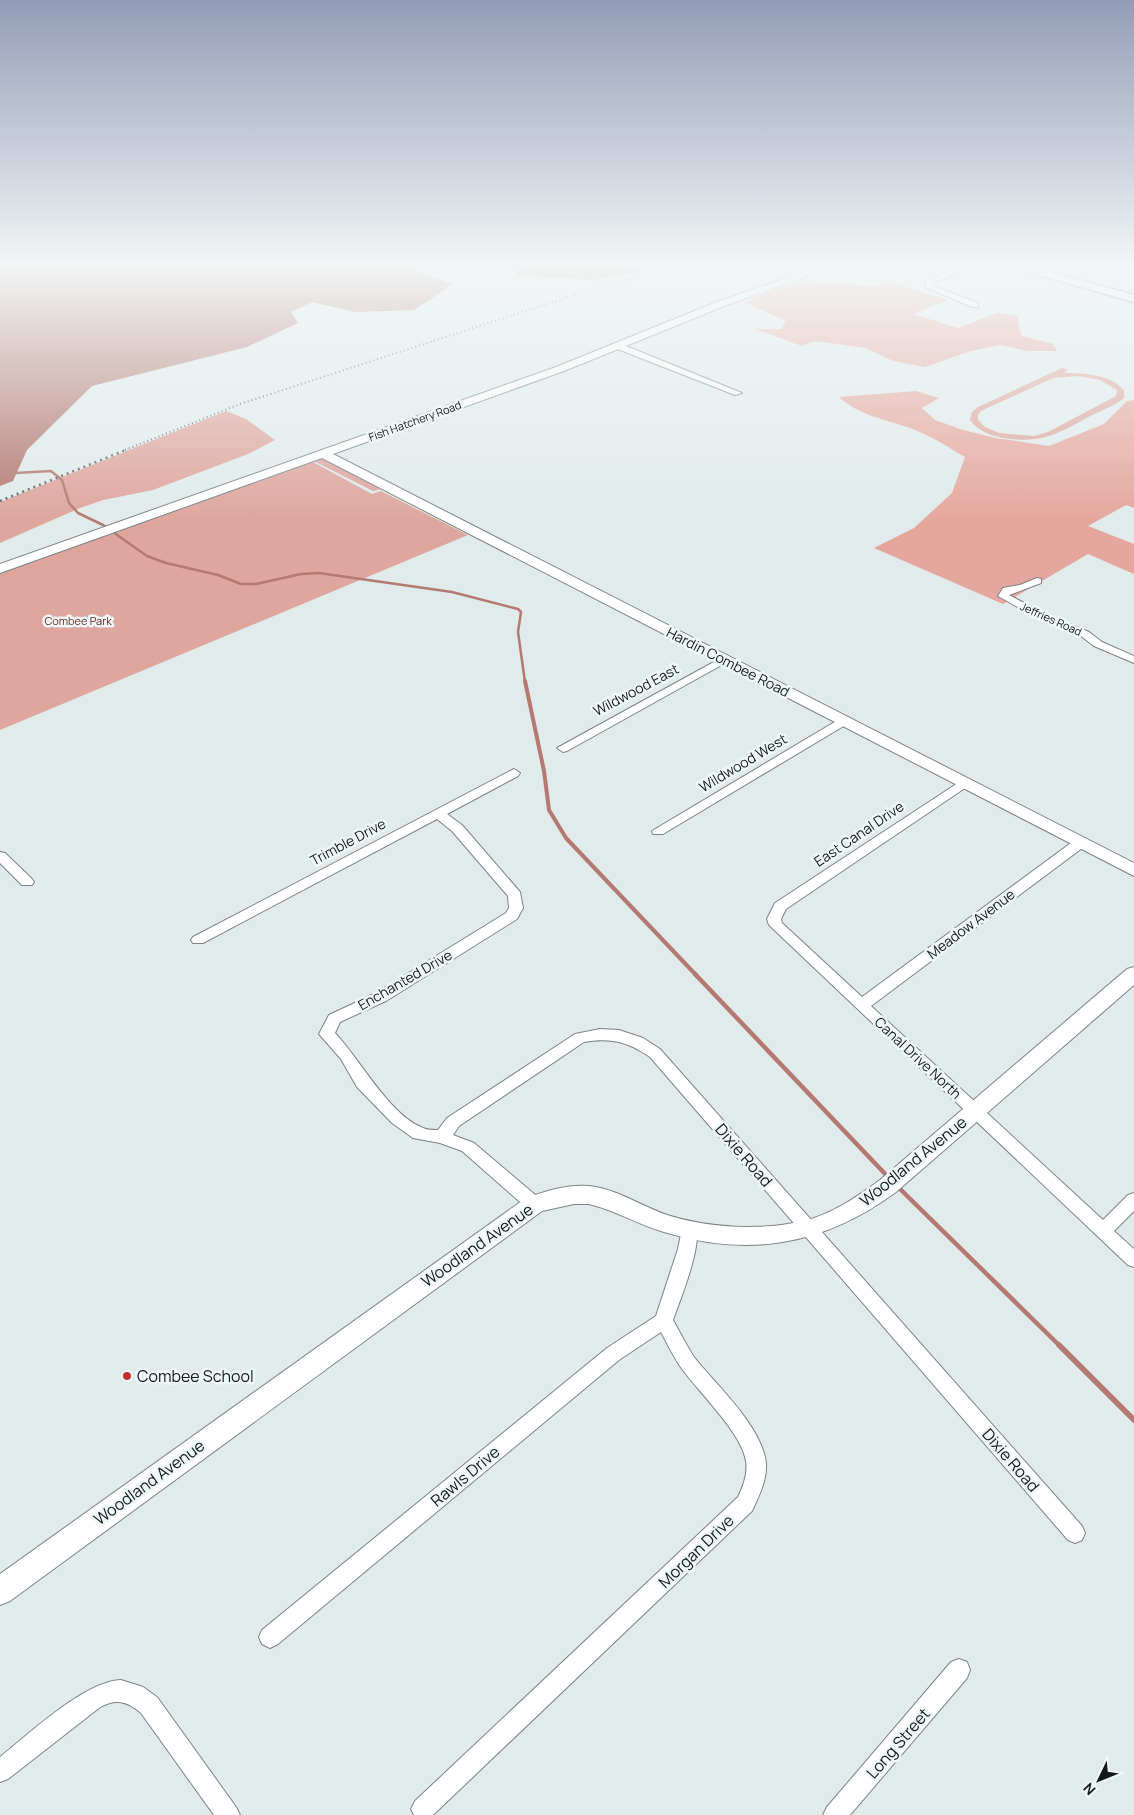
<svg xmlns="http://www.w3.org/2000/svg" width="1134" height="1815" viewBox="0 0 1134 1815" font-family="Manrope,sans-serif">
<rect width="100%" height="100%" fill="#e1ebec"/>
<!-- green -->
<g fill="#dea69d" fill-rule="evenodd">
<path d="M1062,368l6,2 -4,3c19,0 46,1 60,17v8c-8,7 -21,12 -30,16 -15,8 -30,17 -45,22 -22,7 -65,5 -79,-16l2,-8 6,-5zM1078,376l22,4 17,10 -1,6 -68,36 -14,4 -35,-3 -14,-6 -7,-7v-5l3,-4 72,-33z"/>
<path d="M226,411l20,8 29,21 -27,14 -95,36 -50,10 -23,8 -80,35v-41z"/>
<path d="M322,457l60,32 -9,2 -59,-30z"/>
<path d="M313,462l59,32 9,-3 87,44 -468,195v-157z"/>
</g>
<!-- forest -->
<g fill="#e5a79d">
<path d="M887,281l61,19 -35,14 45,14 39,-15 22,3 -1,7 4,13 31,8 4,7h-29l-28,-6 -29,6 -46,16 -32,-6 -27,-13 -51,-7 -13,5 -47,-17h26l5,-8 -40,-18 21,-11 36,-10 73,4z"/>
<path d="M916,391l23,7 -17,10 13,12 28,10 33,8 53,8 55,-22 23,-23 7,-1v108l-8,-3 -38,21 46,18v30l-46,-20 -85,50 -129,-56 40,-20 38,-35 13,-36c-14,-8 -27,-17 -41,-23 -28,-14 -62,-15 -85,-37z"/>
</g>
<!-- water -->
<g fill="#b47a71">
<path d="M0,267h404l49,17 -39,26 -59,2 -43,-10 -21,10 7,11 -51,24 -155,39 -65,64 -14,31 -13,5z"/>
<path d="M513,267h148l-71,13 -73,-5z"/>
</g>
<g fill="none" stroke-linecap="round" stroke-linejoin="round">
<!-- stream-far3 -->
<path stroke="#b47a71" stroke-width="2.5" d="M16,473l35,-2 11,9 7,23 9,10 25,12 44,31 19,7 52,12 23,9h15l45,-10 18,-1 133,19 66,17 3,3 -3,20 7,50"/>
<!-- stream-far2 -->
<path stroke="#b47a71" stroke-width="4" d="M525,681l19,90 5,39 17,28 130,137"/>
<!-- stream-far1 -->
<g stroke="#b47a71" stroke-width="4.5">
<path d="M695,974l194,204"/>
<path d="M897,1186l163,160"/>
</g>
<!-- stream -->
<path stroke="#b47a71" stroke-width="5.5" d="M1059,1345l75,75"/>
<defs>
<g id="street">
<path d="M961,267h10l-38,16v3l45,17v4h-6l-47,-20 2,-7z"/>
<path d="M615,344h6l121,49 -7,2 -120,-47z"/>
<path d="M1037,578l4,1v4l-32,12 40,21 40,16 13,10 32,14v7l-40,-17 -13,-10 -40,-16 -43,-24 5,-8 17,-3z"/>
<path d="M723,657l4,1v4l-160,89 -4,1 -6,-4z"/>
<path d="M843,717l6,4 -2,3 -184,110h-10l-1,-3z"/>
<path d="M514,769l6,4 -2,3 -71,38 15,11 58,67 3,16 -6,11 -131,82 -46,21 -5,11c25,26 54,82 88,95 4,2 10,2 15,2l9,-12 128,-84 25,-5 19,1 24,8 17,11 422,477 3,7 -3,7 -7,3 -7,-3 -418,-483c-21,-15 -40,-20 -66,-15l-125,84 -6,9 21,8 66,56 2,5 -2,5 -6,2 -6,-2 -66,-58 -22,-8 -27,-5 -21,-15 -35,-36 -16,-28 -22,-25 10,-19 47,-22 130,-80 3,-5 -1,-12 -56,-65 -15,-12 -234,124h-10l-2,-3 2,-3z"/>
<path d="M964,779l6,4 -2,3 -182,123 -5,10 1,4 80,74 213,-157h10l2,3 -2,3 -214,160 232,214 25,-25 6,-2v18l-20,20 20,18v18l-6,-2 -359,-340 -2,-6 8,-16z"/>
<path d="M0,852l5,1 27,26 2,3 -2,3h-10l-22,-22z"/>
<path d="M689,1222l6,2c9,18 -15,76 -22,96 7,12 13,25 21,37 22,28 69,70 72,107 1,16 -7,32 -14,47l-319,304h-19l-3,-6 4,-8 323,-304c6,-12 11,-27 7,-40 -6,-26 -46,-65 -63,-88 -8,-11 -14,-24 -21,-37l-42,28 -341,284 -8,4 -8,-4 -3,-7 3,-7 345,-282 49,-32 22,-67 5,-25z"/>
<path d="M959,1659l8,3 3,8 -3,8 -117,137h-27l4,-8 124,-145z"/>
<path d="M121,1680l22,7 14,10 79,110 4,8h-26l-73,-102c-14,-12 -26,-15 -42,-5l-91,71 -8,3v-25c29,-23 85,-76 121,-77z"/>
</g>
<g id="secondary">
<path d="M819,267h14l-106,38 -163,66 -231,83 801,409v13l-812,-418 -322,115v-9l556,-197 163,-66z"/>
<path d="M1134,967v18l-238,207c-72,53 -146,66 -232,40 -25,-7 -49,-22 -75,-28h-15l-32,7 -532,390 -10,4v-31l526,-376c20,-7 42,-14 63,-12 28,3 52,20 78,29 42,13 94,16 136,6 28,-6 55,-25 77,-41l247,-211z"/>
</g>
<path id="primary" d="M1016,267h17l101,28v7l-116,-33z"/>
</defs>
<!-- street casing -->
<use href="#street" stroke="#7a8385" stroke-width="2"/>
<!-- secondary casing -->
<use href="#secondary" stroke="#7a8385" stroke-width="2"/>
<!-- primary casing -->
<use href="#primary" stroke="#7a8385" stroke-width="3"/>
<!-- street -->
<use href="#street" fill="#fff" fill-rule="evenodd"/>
<!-- secondary -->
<use href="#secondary" fill="#fff" fill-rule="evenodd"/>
<!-- primary -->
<use href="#primary" fill="#fff" fill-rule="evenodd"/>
<!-- rail-far1 -->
<path stroke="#626869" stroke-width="2" stroke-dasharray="1 3" stroke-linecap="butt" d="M125,450l115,-46 362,-118 46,-11 61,-8"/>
<!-- rail -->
<path stroke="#626869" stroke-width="2.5" stroke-dasharray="2 4" stroke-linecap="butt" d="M0,501l128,-52"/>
</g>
<!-- sky -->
<linearGradient id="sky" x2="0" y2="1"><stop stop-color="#939db8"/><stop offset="0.51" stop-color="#f2f6f6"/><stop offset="1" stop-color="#f2f6f6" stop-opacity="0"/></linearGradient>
<rect width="1134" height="521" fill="url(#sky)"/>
<!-- markers -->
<circle fill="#bf3225" stroke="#eef8fa" stroke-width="2" cx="127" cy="1376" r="5"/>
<g text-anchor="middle" stroke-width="5" stroke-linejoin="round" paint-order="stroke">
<!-- far-street labels -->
<g font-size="11" fill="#16191a" stroke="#eef8fa">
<text transform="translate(415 421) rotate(-20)" y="4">Fish Hatchery Road</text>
<text transform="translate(1051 619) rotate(24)" y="4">Jeffries Road</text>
</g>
<!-- far-park labels -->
<g font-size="11" fill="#6c241c" stroke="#eef8fa">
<text x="78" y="625">Combee Park</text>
</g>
<!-- street labels -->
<g font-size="14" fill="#16191a" stroke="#eef8fa">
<text transform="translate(728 662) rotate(27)" y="5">Hardin Combee Road</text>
<text transform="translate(636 690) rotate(-28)" y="5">Wildwood East</text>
<text transform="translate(743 763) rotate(-31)" y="5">Wildwood West</text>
<text transform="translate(859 834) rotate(-34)" y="5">East Canal Drive</text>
<text transform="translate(348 842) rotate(-28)" y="5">Trimble Drive</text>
<text transform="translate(971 924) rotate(-37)" y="5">Meadow Avenue</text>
<text transform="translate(405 980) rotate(-30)" y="5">Enchanted Drive</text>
<text transform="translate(918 1058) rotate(43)" y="5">Canal Drive North</text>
</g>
<!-- near-street labels -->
<g font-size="16" fill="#16191a" stroke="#eef8fa">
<text transform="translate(744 1155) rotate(49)" y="6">Dixie Road</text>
<text transform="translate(913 1161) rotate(-39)" y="6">Woodland Avenue</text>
<text transform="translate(477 1245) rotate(-35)" y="6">Woodland Avenue</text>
<text transform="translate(1011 1460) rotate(49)" y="6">Dixie Road</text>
<text transform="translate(465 1476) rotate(-40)" y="6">Rawls Drive</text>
<text transform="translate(149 1482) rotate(-36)" y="6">Woodland Avenue</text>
<text transform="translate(696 1551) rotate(-44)" y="6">Morgan Drive</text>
<text transform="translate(898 1743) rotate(-49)" y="6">Long Street</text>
</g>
<!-- near-poi labels -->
<g font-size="16" fill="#16191a" stroke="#eef8fa" text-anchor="start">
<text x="137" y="1382">Combee School</text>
</g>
</g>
<!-- north arrow -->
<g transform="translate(1099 1780) rotate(227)" stroke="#eef8fa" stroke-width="4" paint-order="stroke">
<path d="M0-4L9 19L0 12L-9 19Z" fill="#16191a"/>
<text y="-8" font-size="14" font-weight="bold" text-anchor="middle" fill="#16191a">N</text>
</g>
</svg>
